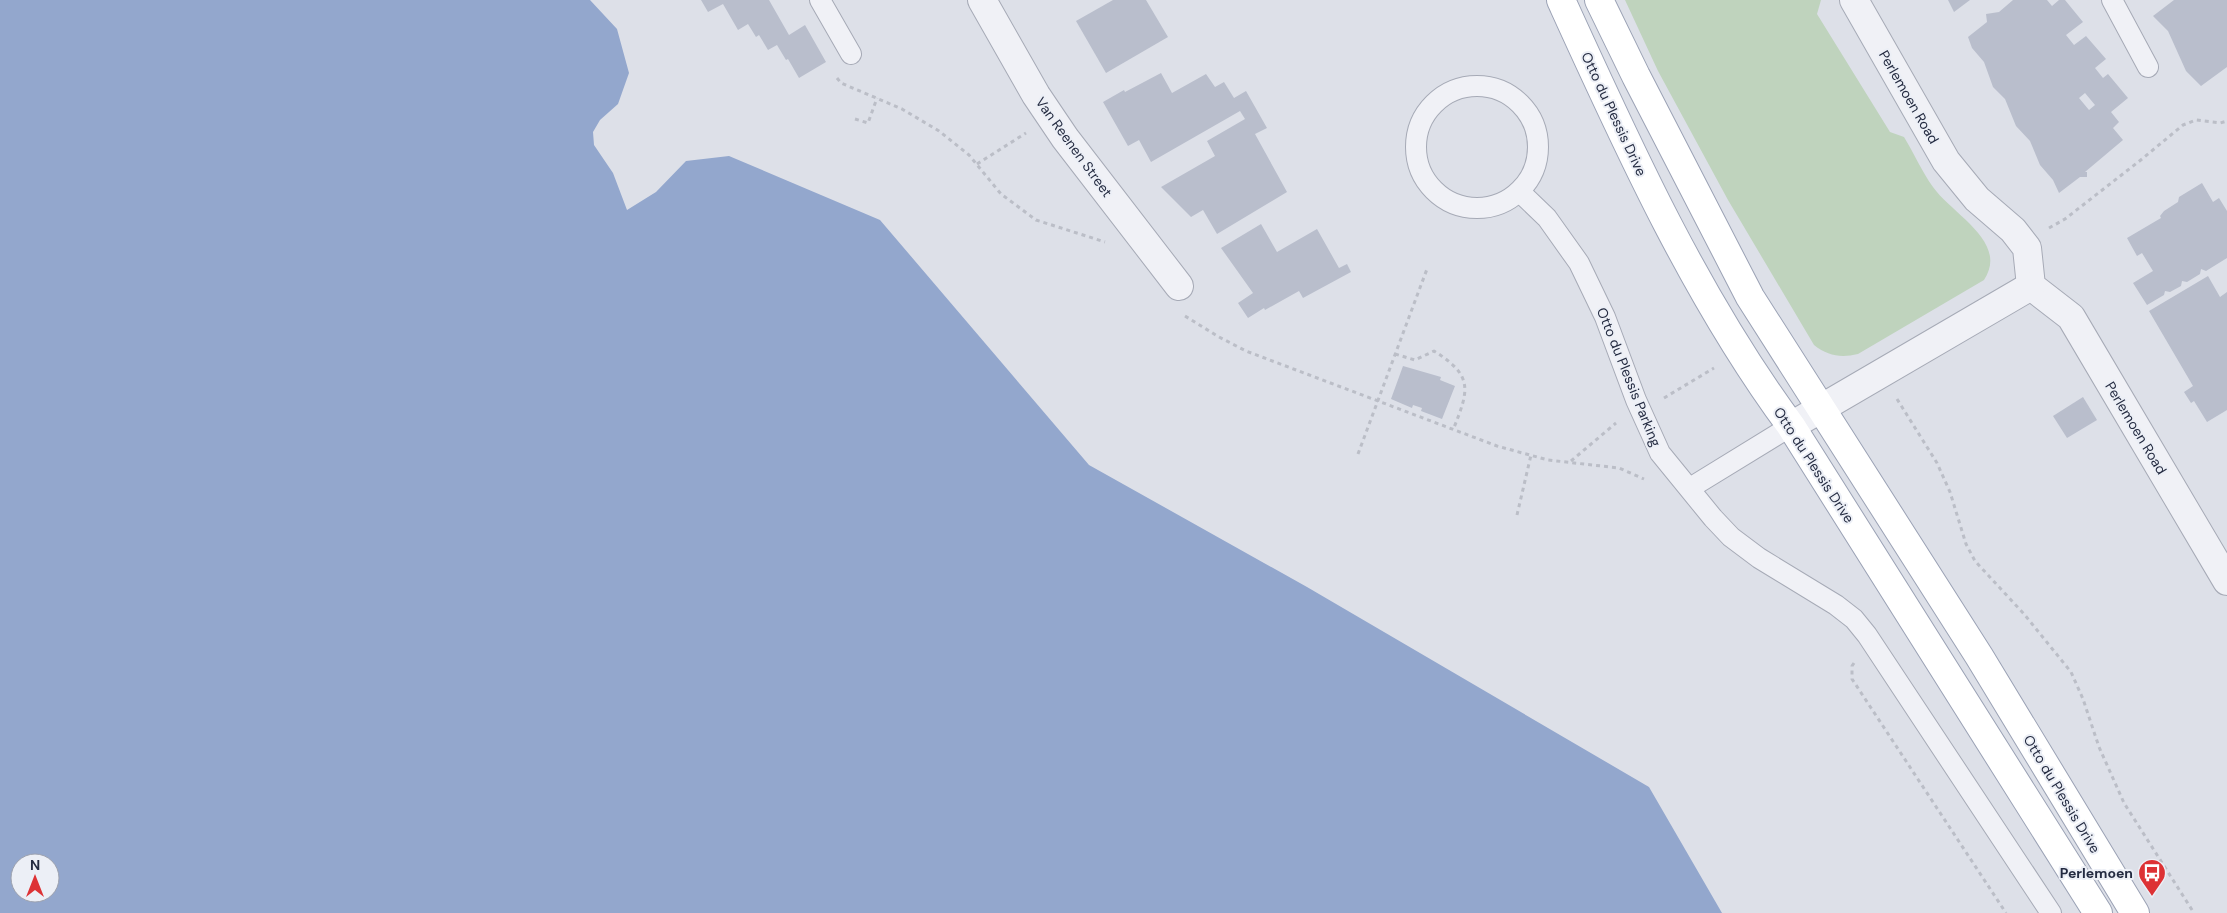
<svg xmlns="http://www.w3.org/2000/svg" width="2227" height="913" viewBox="0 0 2227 913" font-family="'DM Sans',sans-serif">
<rect width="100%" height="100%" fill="#dde0e8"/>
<!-- green -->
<path fill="#bfd3bd" d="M1625,0h196l-4,14 73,118 14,5c10,16 18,35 29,50 20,28 76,55 51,93l-126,74c-17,4 -30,2 -44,-9l-86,-145 -70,-129z"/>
<!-- water -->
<path fill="#93a7cd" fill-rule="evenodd" d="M0,0h590l27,29 12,44 -11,31 -18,16 -7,12 1,13 19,28 14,37 29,-18 30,-31 43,-5 151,64 209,245 218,122 342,200 73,126h-1722zM20,863h30v30h-30z"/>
<!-- building -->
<g fill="#b9becc" fill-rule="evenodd">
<path d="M701,0h68l20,35 16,-10 21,37 -27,16 -11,-19 -2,1 -9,-15 -9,5 -9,-15 -3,2 -8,-13 -10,6 -15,-26 -15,8z"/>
<path d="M1113,0h33l22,37 -62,36 -30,-52z"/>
<path d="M1948,0h22l-16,12z"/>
<path d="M2013,0h34l5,6 7,-6h6l18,22 -17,13 8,10 12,-9 20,23 -11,9 8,10 5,-4 20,24 -17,14 8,10 -6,6 10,12 -38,32h2v5h-7l-21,16 -6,-13 -13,-15 -10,-24 -14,-15 -11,-27 -12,-12 -9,-25 -12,-14 -4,-11 19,-15 -1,-8 13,-2zM2085,93l10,12 -6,5 -10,-12z"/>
<path d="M2174,0h53v67l-26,19 -15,-15 -18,-40 -15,-15z"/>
<path d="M1161,73l11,20 34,-19 9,13 9,-5 10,16 12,-7 21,37 -12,6 32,58 -70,42 -14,-24 -12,7 -30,-30 54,-31 -8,-15 38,-22 -5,-8 -89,51 -12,-22 -11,6 -25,-44 21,-12 1,2z"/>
<path d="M2202,183l11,19 6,-4 8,13v47l-21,13 -5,-2 -1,5 -13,8 -5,-1 -1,5 -11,6 -5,-1 -1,4 -17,10 -14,-22 20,-12 -11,-18 -5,3 -10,-18 34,-20 -1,-2 4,-5 14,-9 1,-5z"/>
<path d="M1261,224l16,28 40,-23 22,39 8,-4 4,8 -48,26 -4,-7 -34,19 -1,-2 -16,10 -10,-15 15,-10 -32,-45z"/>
<path d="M2208,276l12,21 7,-5v118l-20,12 -13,-21 -3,2 -7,-11 9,-6 -44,-75z"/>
<path d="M1403,366l38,11 -1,3 15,6 -13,33 -21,-8 1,-3 -9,-3 -1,3 -21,-9z"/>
<path d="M2083,397l14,23 -30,18 -14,-22z"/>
</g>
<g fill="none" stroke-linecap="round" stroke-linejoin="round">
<defs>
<g id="lane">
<path d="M820,0l31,54"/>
<path d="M2112,0l36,67"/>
<circle cx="1477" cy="147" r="61"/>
<path d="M1521,193l26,25 32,45 26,54 31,83 24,53 53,65 18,19 28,21 77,47 18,14 13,16 184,278"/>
<path d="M1690,488l101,-62"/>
</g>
<g id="street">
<path d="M982,0l54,95 29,43 114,148"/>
<path d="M1854,0l92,161 31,38 36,31 14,18 4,38 40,31 156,264"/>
<path d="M1791,426l240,-140"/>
</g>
<g id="primary">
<path d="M1561,0c66,145 135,298 230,426l307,487"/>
<path d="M1599,0l37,76 114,221 229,359 156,257"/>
</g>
</defs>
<!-- lane casing -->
<use href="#lane" stroke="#a6aab6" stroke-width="22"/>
<!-- street casing -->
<use href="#street" stroke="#a6aab6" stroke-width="30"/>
<!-- primary casing -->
<use href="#primary" stroke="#9ba2b5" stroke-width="30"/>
<!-- path -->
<g stroke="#bbbec7" stroke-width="3" stroke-dasharray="4 4" stroke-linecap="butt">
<path d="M837,78l4,5 61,26 37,22 30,24 32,39 35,26 69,22"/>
<path d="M855,119l13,4 9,-25"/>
<path d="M977,164l49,-31"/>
<path d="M2049,228l16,-9 77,-60 41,-34 13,-5 24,3 7,-2"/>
<path d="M1185,316l34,21 27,14 251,95 51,14 71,8 25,11"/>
<path d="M1395,354l20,6 19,-9c40,25 35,39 19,79"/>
<path d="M1664,398l50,-30"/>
<path d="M1897,399l40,64 13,29 16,52 9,17 49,53 47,58 12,27 16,48 25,56 70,110"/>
<path d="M1358,454l69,-185"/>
<path d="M1571,461l45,-38"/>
<path d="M1517,515l14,-60"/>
<path d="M1854,663l-2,3v13l154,234"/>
</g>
<!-- lane -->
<use href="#lane" stroke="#f0f1f6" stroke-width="20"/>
<!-- street -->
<use href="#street" stroke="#f0f1f6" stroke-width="28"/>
<!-- primary -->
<use href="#primary" stroke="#fff" stroke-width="28"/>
</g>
<!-- icons -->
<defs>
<symbol id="bus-pin" viewBox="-11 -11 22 30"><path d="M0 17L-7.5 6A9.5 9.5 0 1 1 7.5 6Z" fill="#dd3235" stroke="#eceff6"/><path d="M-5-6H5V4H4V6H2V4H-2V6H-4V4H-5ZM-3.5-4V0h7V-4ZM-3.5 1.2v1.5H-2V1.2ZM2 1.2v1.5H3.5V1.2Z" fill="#fff"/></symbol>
</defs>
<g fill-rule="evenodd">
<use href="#bus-pin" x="2136" y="857" width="32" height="43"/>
</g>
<g text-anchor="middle" stroke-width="4" stroke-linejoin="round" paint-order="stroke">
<!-- street labels -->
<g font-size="14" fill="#242b41" stroke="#eceff6">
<text transform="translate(1909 97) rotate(60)" y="5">Perlemoen Road</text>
<text transform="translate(1614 114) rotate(65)" y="5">Otto du Plessis Drive</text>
<text transform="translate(1074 147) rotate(54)" y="5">Van Reenen Street</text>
<text transform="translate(1629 377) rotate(68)" y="5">Otto du Plessis Parking</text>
<text transform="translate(2136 428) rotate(59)" y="5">Perlemoen Road</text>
<text transform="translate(1814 465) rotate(57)" y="5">Otto du Plessis Drive</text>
<text transform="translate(2062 794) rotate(59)" y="5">Otto du Plessis Drive</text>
</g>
<!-- poi labels -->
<g font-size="14" font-weight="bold" fill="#242b41" stroke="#eceff6" text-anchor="end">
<text x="2133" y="878">Perlemoen</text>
</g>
</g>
<!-- north arrow -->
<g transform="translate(35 878)"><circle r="24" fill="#eceff6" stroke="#9ca1ae"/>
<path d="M0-4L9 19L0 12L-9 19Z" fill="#dd3235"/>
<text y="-8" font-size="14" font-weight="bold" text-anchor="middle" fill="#242b41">N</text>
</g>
</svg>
